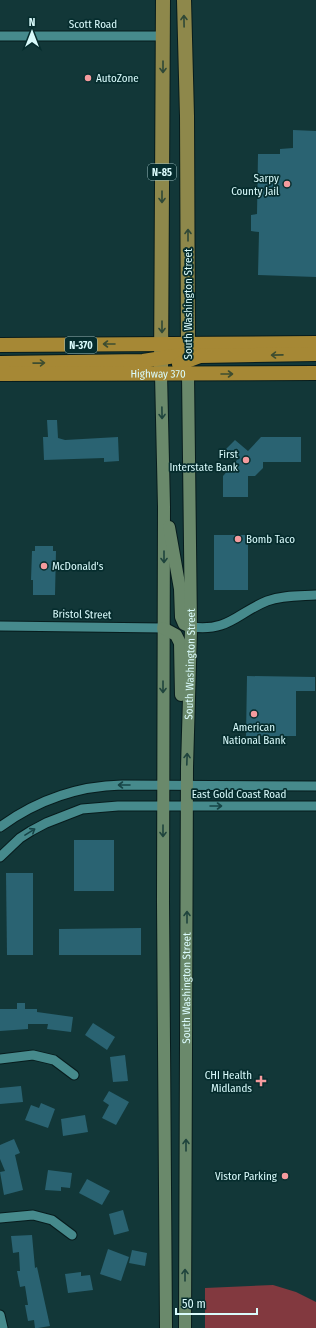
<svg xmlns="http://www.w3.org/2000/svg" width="316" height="1328" viewBox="0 0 316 1328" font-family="'Fira Sans Condensed',sans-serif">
<rect width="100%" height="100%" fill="#123738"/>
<!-- green -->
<path fill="#82393f" d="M273,1285l23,7 20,10v26h-111v-40z"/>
<!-- building -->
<g fill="#2a6372">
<path d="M293,130l23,1v146l-58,-2 1,-43 -8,-1v-16l6,-1 1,-60h22v-5l13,-1z"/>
<path d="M47,420h10l1,18 7,2 53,-3 1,24 -15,1v-4l-60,2 -1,-23h5z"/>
<path d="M261,437h40v25h-38v6l-8,8h-7v21h-25v-21l14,-16 -11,-11 9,-9 13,11z"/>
<rect x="214" y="535" width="34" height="55"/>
<path d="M35,546h18v5h3l-1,44h-22v-15h-2l1,-29h3z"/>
<path d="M247,676l68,1v14h-19v45h-50z"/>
<rect x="74" y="840" width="40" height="51"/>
<path d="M6,873h27v82h-26z"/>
<path d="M141,928v27h-82v-26z"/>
<path d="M17,1003h8v6h12v3l36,5 -2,15 -24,-3 1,-5h-20v5l-28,2v-22h17z"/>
<path d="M93,1023l22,14 -8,13 -22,-15z"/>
<path d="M125,1055l3,26 -15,1 -3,-25z"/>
<path d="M21,1086l2,16 -23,2v-16z"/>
<path d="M109,1091l20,11 -13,23 -14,-7 7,-13 -6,-4z"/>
<path d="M41,1103l14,6 -7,19 -23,-8 6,-15 8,3z"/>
<path d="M85,1115l3,17 -25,4 -2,-17z"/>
<path d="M14,1139l6,14 -5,2 8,35 -19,5 -4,-23 5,-1 -5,-12v-14z"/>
<path d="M48,1170l24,3 -2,15 -9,-1v4l-16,-1z"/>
<path d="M87,1179l23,12 -8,14 -23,-12z"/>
<path d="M123,1210l6,21 -15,4 -5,-21z"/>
<path d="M32,1235l3,33 2,-1 13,59 -12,2h-3l-1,-8 -6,1 -3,-16h3l-3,-19 -5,1 -3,-16h3l-1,-19 -6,1 -2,-17z"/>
<path d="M108,1249l21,8 -8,24 -21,-7z"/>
<path d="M132,1250l15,3 -2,13 -16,-3z"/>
<path d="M81,1272v4l9,-1 3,15 -25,3 -3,-19z"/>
</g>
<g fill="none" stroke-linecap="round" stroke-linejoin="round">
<defs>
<g id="minor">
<path d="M0,36h163"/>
<path d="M0,626l163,2"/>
<path d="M191,627c38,5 46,-14 76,-26 16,-6 33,-5 49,-6"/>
<path d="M0,827c37,-27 76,-41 122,-42l194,1"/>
<path d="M0,857l20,-19 11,-7 15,-8 36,-14 36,-3h198"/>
<path d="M0,1059l33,-4 21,5 20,15"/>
<path d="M0,1218l33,-3 19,5 20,15"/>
<path d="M0,1315l3,13"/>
</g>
<g id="secondary">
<path d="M161,374l3,133 -1,395 3,426"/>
<path d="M169,527l11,62 1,28 3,7 7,3"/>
<path d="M163,628l13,7 4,8 1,52"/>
<path id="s1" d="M185,1328l2,-561 4,-138 -3,-255"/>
</g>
<g id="primary">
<path d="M184,0l3,116 1,239"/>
<path d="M161,374l2,-374"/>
</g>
<g id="trunk">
<path d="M0,345l316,-2"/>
<path d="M0,363l143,-2 45,-7"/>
<path d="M179,364l21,-8 116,-2"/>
<path id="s2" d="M0,374l316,-1"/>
</g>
</defs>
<!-- minor casing -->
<use href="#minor" stroke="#071c1d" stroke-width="11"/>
<!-- secondary casing -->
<use href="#secondary" stroke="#071c1d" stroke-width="14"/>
<!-- primary casing -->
<use href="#primary" stroke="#071c1d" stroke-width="16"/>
<!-- trunk casing -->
<use href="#trunk" stroke="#071c1d" stroke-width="16"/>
<!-- minor -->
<use href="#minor" stroke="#468a8c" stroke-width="9"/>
<!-- secondary -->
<use href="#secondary" stroke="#6a896b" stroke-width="12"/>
<!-- primary -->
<use href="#primary" stroke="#8e884b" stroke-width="14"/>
<!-- trunk -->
<use href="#trunk" stroke="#a68835" stroke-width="14"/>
</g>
<!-- one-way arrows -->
<defs><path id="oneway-shaft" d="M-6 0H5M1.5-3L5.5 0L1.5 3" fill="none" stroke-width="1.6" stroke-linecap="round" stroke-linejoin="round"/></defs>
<g stroke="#2f4837">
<use href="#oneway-shaft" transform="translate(184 21) rotate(-91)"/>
<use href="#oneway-shaft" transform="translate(163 67) rotate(90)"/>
<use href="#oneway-shaft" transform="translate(162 197) rotate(90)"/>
<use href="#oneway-shaft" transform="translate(188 235) rotate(-90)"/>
<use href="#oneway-shaft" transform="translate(162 327) rotate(90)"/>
</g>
<g stroke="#3e4d30">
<use href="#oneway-shaft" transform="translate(109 344) rotate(180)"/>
<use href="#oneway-shaft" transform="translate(277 355) rotate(179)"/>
<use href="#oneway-shaft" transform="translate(39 363) rotate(-1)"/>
<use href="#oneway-shaft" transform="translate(227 374)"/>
</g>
<g stroke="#1f443d">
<use href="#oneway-shaft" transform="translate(162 413) rotate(89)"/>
<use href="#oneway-shaft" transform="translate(164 557) rotate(90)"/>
<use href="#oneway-shaft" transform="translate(163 687) rotate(90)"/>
<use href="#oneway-shaft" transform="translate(187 759) rotate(-88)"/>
<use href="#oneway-shaft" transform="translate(163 831) rotate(90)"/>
<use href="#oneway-shaft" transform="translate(187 917) rotate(-90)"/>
<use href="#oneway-shaft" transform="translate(186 1145) rotate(-90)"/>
<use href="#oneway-shaft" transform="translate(185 1275) rotate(-90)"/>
</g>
<g stroke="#164446">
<use href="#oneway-shaft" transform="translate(124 785) rotate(180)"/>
<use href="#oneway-shaft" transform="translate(216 806)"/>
<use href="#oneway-shaft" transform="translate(30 832) rotate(-32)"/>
</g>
<!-- markers -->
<g fill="#f59b9e" stroke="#062d2e" stroke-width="1.5">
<circle cx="88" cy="78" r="4"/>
<circle cx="287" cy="184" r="4"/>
<circle cx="246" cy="460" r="4"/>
<circle cx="238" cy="539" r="4"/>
<circle cx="44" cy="566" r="4"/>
<circle cx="254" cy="714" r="4"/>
<path d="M259 1075h4v4h4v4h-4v4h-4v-4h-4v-4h4z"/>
<circle cx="285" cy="1176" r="4"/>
</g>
<g text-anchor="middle" stroke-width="3.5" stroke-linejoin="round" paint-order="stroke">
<!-- shield labels -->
<g fill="#062d2e" stroke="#9abdbe" stroke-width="1">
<rect x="148" y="164" width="28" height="16" rx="3"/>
<rect x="65" y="337" width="32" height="16" rx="3"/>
</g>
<g font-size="10" font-weight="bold" fill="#dafbfc">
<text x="162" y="176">N-85</text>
<text x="81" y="349">N-370</text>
</g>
<!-- street labels -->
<g font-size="11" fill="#dafbfc" stroke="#062d2e">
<text x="93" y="28">Scott Road</text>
<text transform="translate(188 304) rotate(-90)" y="4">South Washington Street</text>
<text dy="4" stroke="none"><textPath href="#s2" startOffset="158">Highway 370</textPath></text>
<text transform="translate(82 614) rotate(1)" y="4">Bristol Street</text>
<text dy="4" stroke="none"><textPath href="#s1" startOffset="664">South Washington Street</textPath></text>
<text x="239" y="798">East Gold Coast Road</text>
<text dy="4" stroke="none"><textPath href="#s1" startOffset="340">South Washington Street</textPath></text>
</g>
<!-- poi labels -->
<g font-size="11" fill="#dafbfc" stroke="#062d2e" text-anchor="end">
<text x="96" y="82" text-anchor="start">AutoZone</text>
<text x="279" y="182">Sarpy<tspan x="279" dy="13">County Jail</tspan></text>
<text x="238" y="458">First<tspan x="238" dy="13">Interstate Bank</tspan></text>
<text x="246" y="543" text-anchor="start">Bomb Taco</text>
<text x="52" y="570" text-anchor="start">McDonald's</text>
<text x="254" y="731" text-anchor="middle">American<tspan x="254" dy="13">National Bank</tspan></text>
<text x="252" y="1079">CHI Health<tspan x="252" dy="13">Midlands</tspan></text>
<text x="277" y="1180">Vistor Parking</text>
</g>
</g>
<!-- north arrow -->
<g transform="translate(32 32)" stroke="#062d2e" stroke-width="3" paint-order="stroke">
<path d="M0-3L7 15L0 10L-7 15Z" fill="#dafbfc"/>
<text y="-6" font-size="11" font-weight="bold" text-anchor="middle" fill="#dafbfc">N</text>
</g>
<!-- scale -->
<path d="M176 1308v6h81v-6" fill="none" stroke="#dafbfc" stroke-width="2"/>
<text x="182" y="1308" font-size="12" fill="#dafbfc" stroke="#062d2e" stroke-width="3" paint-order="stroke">50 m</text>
</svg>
